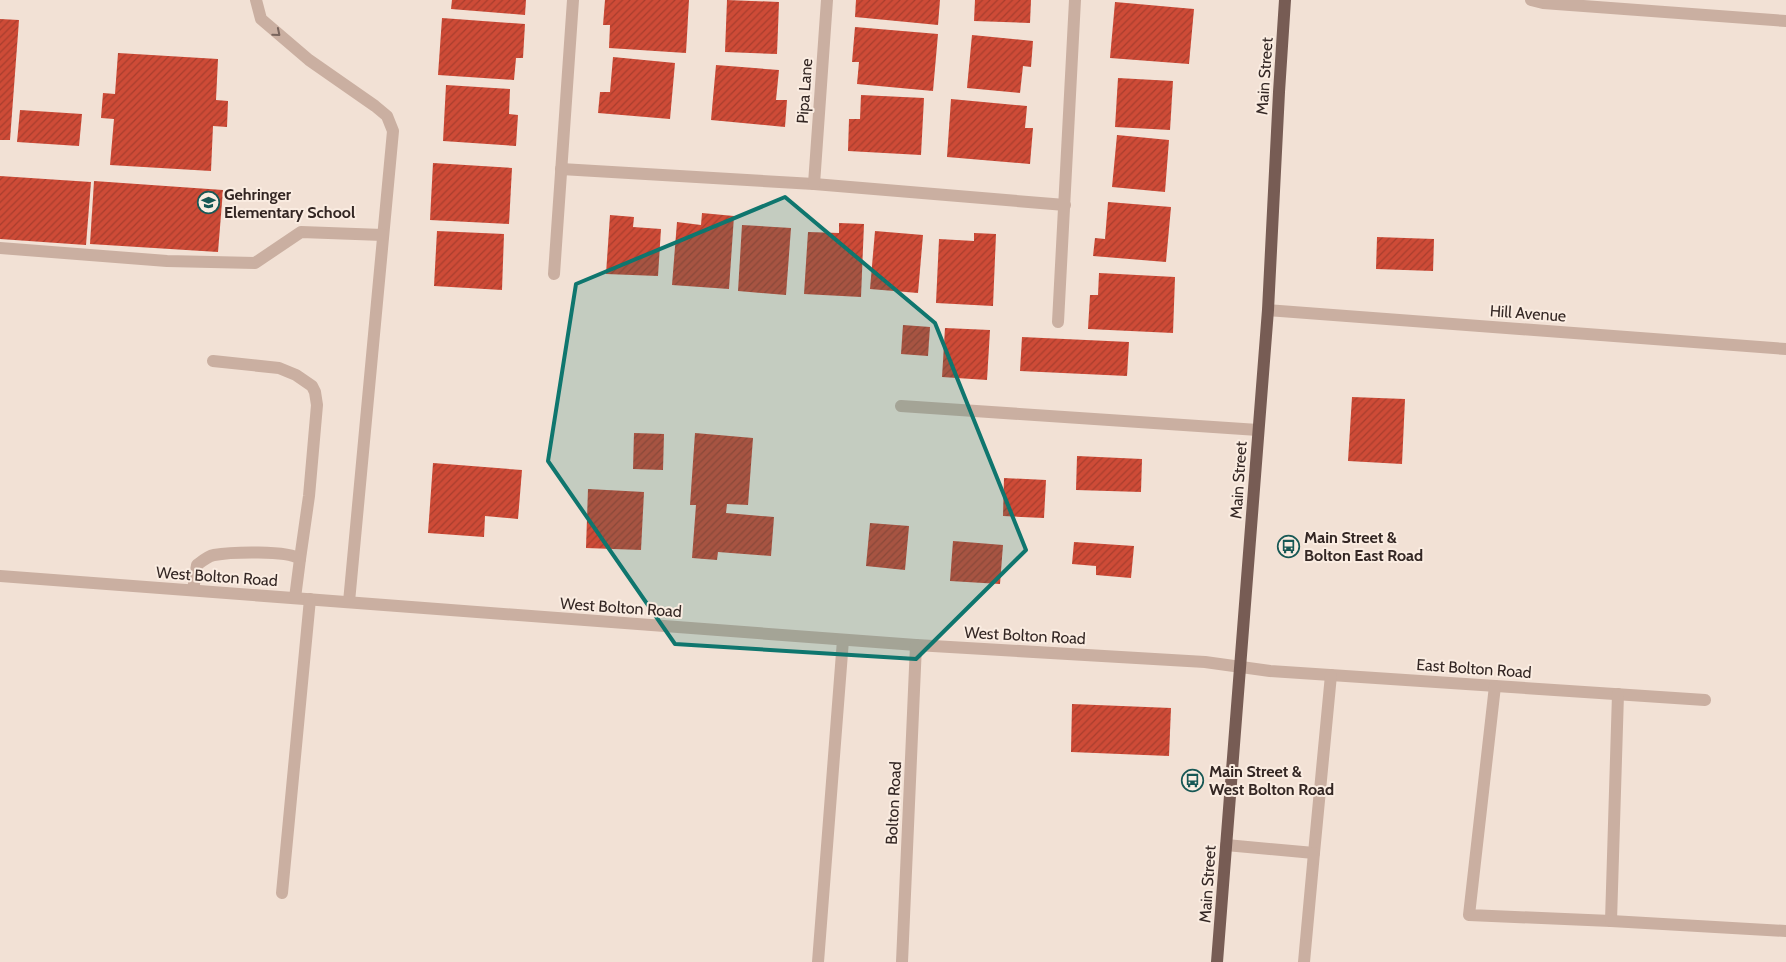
<svg xmlns="http://www.w3.org/2000/svg" width="1786" height="962" viewBox="0 0 1786 962" font-family="Cabin,sans-serif">
<defs>
<pattern id="building-hatch" width="6" height="6" patternUnits="userSpaceOnUse" patternTransform="scale(1.25)"><rect width="6" height="6" fill="#ce4b37"/><path d="M-1 1l2-2M0 6l6-6M5 7l2-2" fill="none" stroke="#a83e2e"/></pattern>
</defs>
<rect width="100%" height="100%" fill="#f2e1d5"/>
<!-- building -->
<g fill="url(#building-hatch)">
<path d="M452,0h74l-1,15 -74,-6z"/>
<path d="M605,0h84l-3,53 -77,-5 1,-23h-7z"/>
<path d="M727,0l52,2 -2,52 -52,-2z"/>
<path d="M856,0h84l-2,25 -83,-8z"/>
<path d="M975,0h56l-1,23 -56,-2z"/>
<path d="M1115,2l79,7 -5,55 -79,-6z"/>
<path d="M442,18l83,6 -2,34h-7l-2,22 -76,-5z"/>
<path d="M0,19l19,1 -9,120h-10z"/>
<path d="M855,27l83,7 -5,57 -76,-7 2,-22h-7z"/>
<path d="M972,35l61,6 -2,26 -8,-1 -3,27 -53,-5z"/>
<path d="M118,53l100,6 -2,41 12,1 -1,26 -14,-1 -2,45 -101,-6 4,-46 -13,-1 2,-25 12,1z"/>
<path d="M613,57l62,6 -5,56 -72,-6 2,-21h10z"/>
<path d="M716,65l63,5 -3,30h11l-2,27 -74,-7z"/>
<path d="M1118,78l55,3 -3,49 -55,-3z"/>
<path d="M446,85l64,4 -1,25 9,1 -2,31 -73,-5z"/>
<path d="M861,95l63,3 -3,57 -73,-4 1,-32h11z"/>
<path d="M951,99l76,7 -2,22h8l-3,36 -83,-7z"/>
<path d="M20,110l62,4 -3,32 -62,-4z"/>
<path d="M1117,135l52,5 -4,52 -53,-5z"/>
<path d="M433,163l79,5 -3,56 -79,-4z"/>
<path d="M0,176l91,6 -5,63 -86,-6z"/>
<path d="M94,181l129,9 -5,62 -128,-8z"/>
<path d="M1108,202l63,5 -5,55 -73,-6 2,-18 10,1z"/>
<path d="M702,213l32,3 -5,73 -57,-4 5,-63 24,3z"/>
<path d="M610,215l24,2 -1,10 28,2 -3,47 -52,-2z"/>
<path d="M839,223l25,1 -3,73 -57,-3 4,-62 31,1z"/>
<path d="M742,225l49,3 -5,67 -48,-4z"/>
<path d="M437,231l67,3 -2,56 -68,-4z"/>
<path d="M875,231l48,4 -5,58 -48,-4z"/>
<path d="M974,233l22,1 -3,72 -57,-3 3,-64 35,2z"/>
<path d="M1377,237l57,2 -1,32 -57,-2z"/>
<path d="M1099,273l76,4 -2,56 -85,-4 2,-34h8z"/>
<path d="M903,325l27,2 -2,29 -27,-2z"/>
<path d="M945,328l45,2 -3,50 -45,-3z"/>
<path d="M1022,337l107,5 -2,34 -107,-5z"/>
<path d="M1352,397l53,2 -3,65 -54,-3z"/>
<path d="M634,433l30,1 -1,36 -30,-1z"/>
<path d="M695,433l58,5 -5,67 -21,-1 -1,9 48,4 -3,39 -53,-4 -1,8 -25,-2 4,-53h-6z"/>
<path d="M1077,456l65,3 -1,33 -65,-2z"/>
<path d="M433,463l89,7 -4,49 -33,-3 -1,21 -56,-4z"/>
<path d="M1004,478l42,2 -2,38 -41,-2z"/>
<path d="M588,489l56,3 -3,58 -55,-2z"/>
<path d="M870,523l39,3 -4,44 -39,-4z"/>
<path d="M953,541l50,4 -3,39 -50,-3z"/>
<path d="M1074,542l60,4 -3,32 -35,-3v-9l-24,-2z"/>
<path d="M1072,704l99,4 -2,48 -98,-4z"/>
</g>
<g fill="none" stroke-linecap="round" stroke-linejoin="round">
<!-- minor -->
<g stroke="#caafa1" stroke-width="12">
<path d="M256,0l5,19 48,41 66,46 12,10 6,15 -44,471"/>
<path d="M1531,0l12,3 243,18"/>
<path d="M561,169l253,15 251,21"/>
<path d="M814,184l13,-184"/>
<path d="M0,248l167,13 88,2 46,-31 82,3"/>
<path d="M554,274l19,-274"/>
<path d="M1268,310l518,39"/>
<path d="M1058,322l17,-322"/>
<path d="M213,361l66,7 17,7 16,11 3,6 2,13 -8,91 -9,63"/>
<path d="M901,406l357,24"/>
<path d="M0,576l916,69 289,17 65,9 435,29"/>
<path d="M193,590l4,-25c5,-4 11,-9 17,-10 16,-3 74,-5 86,4l-5,39"/>
<path d="M1495,686l-26,229 142,6 7,-227"/>
<path d="M1226,845l88,8 17,-178"/>
<path d="M282,893l28,-294"/>
<path d="M1611,921l175,10"/>
<path d="M818,962l25,-322"/>
<path d="M902,962l14,-317"/>
<path d="M1304,962l10,-109"/>
</g>
<!-- major -->
<path stroke="#775c54" stroke-width="12" d="M1217,962l51,-652 11,-218 6,-92"/>
</g>
<!-- one-way arrows -->
<defs><path id="oneway-chevron" d="M-2-3.5L2.5 0L-2 3.5" fill="none" stroke-width="1.6" stroke-linecap="round" stroke-linejoin="round" transform="scale(1.25)"/></defs>
<use stroke="#78645c" href="#oneway-chevron" transform="translate(277 33) rotate(40)"/>
<!-- marked area -->
<path fill="#0f766e" fill-opacity="0.2" stroke="#0f766e" stroke-width="4" stroke-linejoin="round" d="M785,197l150,126 91,227 -110,109 -241,-15 -127,-183 28,-177z"/>
<!-- icons -->
<defs>
<symbol id="school-ring" viewBox="-11 -11 22 22"><circle r="9.5" fill="#faece1" stroke="#175855" stroke-width="1.5"/><path d="M0-5L7-2L0 1L-7-2ZM-4 1L0 2.5L4 1V4Q0 6-4 4Z" fill="#175855"/></symbol>
<symbol id="bus-ring" viewBox="-11 -11 22 22"><circle r="9.5" fill="#faece1" stroke="#175855" stroke-width="1.5"/><path d="M-5-6H5V4H4V6H2V4H-2V6H-4V4H-5ZM-3.5-4V0h7V-4ZM-3.5 1.2v1.5H-2V1.2ZM2 1.2v1.5H3.5V1.2Z" fill="#175855"/></symbol>
</defs>
<g fill-rule="evenodd">
<use href="#school-ring" x="196" y="190" width="25" height="25"/>
<use href="#bus-ring" x="1276" y="534" width="25" height="25"/>
<use href="#bus-ring" x="1180" y="768" width="25" height="25"/>
</g>
<g text-anchor="middle" stroke-width="4" stroke-linejoin="round" paint-order="stroke">
<!-- street labels -->
<g font-size="16" fill="#342724" stroke="#faece1">
<text transform="translate(1264 76) rotate(-86)" y="6">Main Street</text>
<text transform="translate(804 91) rotate(-86)" y="6">Pipa Lane</text>
<text transform="translate(1528 313) rotate(4)" y="6">Hill Avenue</text>
<text transform="translate(1238 480) rotate(-86)" y="6">Main Street</text>
<text transform="translate(217 576) rotate(4)" y="6">West Bolton Road</text>
<text transform="translate(621 607) rotate(4)" y="6">West Bolton Road</text>
<text transform="translate(1025 635) rotate(3)" y="6">West Bolton Road</text>
<text transform="translate(1474 668) rotate(4)" y="6">East Bolton Road</text>
<text transform="translate(893 803) rotate(-87)" y="6">Bolton Road</text>
<text transform="translate(1207 884) rotate(-86)" y="6">Main Street</text>
</g>
<!-- poi labels -->
<g font-size="16" font-weight="bold" fill="#342724" stroke="#faece1" text-anchor="start">
<text x="224" y="200">Gehringer<tspan x="224" dy="18">Elementary School</tspan></text>
<text x="1304" y="543">Main Street &amp;<tspan x="1304" dy="18">Bolton East Road</tspan></text>
<text x="1209" y="777">Main Street &amp;<tspan x="1209" dy="18">West Bolton Road</tspan></text>
</g>
</g>
</svg>
